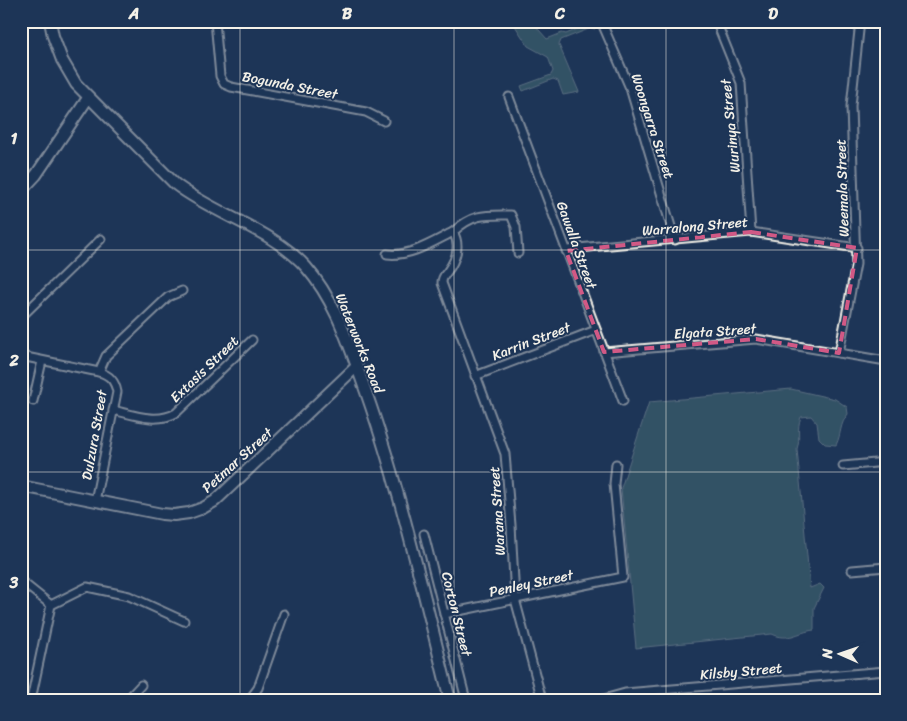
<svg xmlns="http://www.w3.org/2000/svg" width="907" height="721" viewBox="0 0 907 721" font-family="Sriracha,sans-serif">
<rect width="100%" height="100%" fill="#1d3557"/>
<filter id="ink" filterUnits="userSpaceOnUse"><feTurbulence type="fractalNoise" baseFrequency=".02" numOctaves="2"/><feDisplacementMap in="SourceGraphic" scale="10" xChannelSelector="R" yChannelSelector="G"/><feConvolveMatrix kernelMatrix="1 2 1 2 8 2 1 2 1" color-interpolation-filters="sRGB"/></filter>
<g filter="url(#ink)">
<!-- green -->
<g fill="#4e7477" stroke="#a1b2b0">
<path d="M512,21h19l16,18 15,-6 4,1 23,-10 2,-3 4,8 -4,-1 -30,12 -2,5 20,47 -16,3 -5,-14 -5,-2 -30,12 -2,-5 30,-11 2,-4 -5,-14 -20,-11z"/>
<path d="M791,389l44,10 12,8 1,7c-9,11 -6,19 -12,31l-11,-1 -6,-6 -2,-15 -6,-7 -10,1c-5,13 0,19 -4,32l13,139 10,-4 4,4 -10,20v22c-17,2 -25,12 -42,4l-136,14 -15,-160 28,-86z"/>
</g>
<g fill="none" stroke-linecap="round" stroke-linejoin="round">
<defs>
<g id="street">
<path d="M215,21l5,55 4,8 7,3 135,25 18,9"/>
<path d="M601,21l29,67 45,152"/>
<path d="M716,21l25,62 10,149"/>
<path d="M509,97l114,304"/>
<path d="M566,251l12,-3 173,-16 106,16"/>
<path d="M518,253l-2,-26 -5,-12c-25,0 -38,-2 -58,17 8,13 3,28 -6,40 -3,4 -5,5 -5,11l63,171 6,71 4,74 27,101"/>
<path d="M387,254c23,3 46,-12 66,-22"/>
<path d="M21,317l80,-78"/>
<path d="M604,352l152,-13 130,22"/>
<path d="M839,353l17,-89 -5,-158 9,-85"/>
<path d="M21,356l78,16c11,3 16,9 18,20l-22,109"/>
<path d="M99,372l7,-16 62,-59 14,-6"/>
<path d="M475,376l121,-46"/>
<path d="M33,401l9,-40"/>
<path d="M113,410c21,5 44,14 63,3l76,-73"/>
<path d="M843,466l43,-4"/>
<path d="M424,534l42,166"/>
<path d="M852,570l34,-3"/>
<path d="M21,581l30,24 -20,95"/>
<path d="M51,605l36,-18 42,9 55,25"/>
<path d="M444,614l179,-37 -9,-93 2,-20"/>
<path d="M348,699v1"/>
<path d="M127,700l14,-15"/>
<path d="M249,700l9,-12 26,-74"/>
<path d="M600,700l25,-7 261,-22"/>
</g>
<g id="secondary">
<path d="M50,21l3,15 9,24 14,24 99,100c40,31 97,45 131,83 28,32 41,72 55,111 38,105 62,214 89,322"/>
<path d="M21,191l15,-16 52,-77"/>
<path d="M21,486l141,28 12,1 15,-2 14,-5 12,-7 142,-135"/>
</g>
</defs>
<!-- street casing -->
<use href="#street" stroke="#f4f1e8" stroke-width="11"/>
<!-- secondary casing -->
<use href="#secondary" stroke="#f4f1e8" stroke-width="14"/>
<!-- street -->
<use href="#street" stroke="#1d3557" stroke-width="7"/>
<!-- secondary -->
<use href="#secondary" stroke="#1d3557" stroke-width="10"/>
</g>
</g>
<!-- marked area -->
<path d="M0 0H907V721H0ZM751,232l106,16 -18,105 -83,-14 -152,13 -38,-101z" fill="#1d3557" fill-opacity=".55" fill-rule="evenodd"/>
<path fill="none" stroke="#d15985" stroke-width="4" stroke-dasharray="10 6" stroke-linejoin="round" d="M751,232l106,16 -18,105 -83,-14 -152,13 -38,-101z"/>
<!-- grid -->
<path fill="none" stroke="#f4f1e8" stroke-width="1" stroke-opacity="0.55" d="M240,21v679M454,21v679M666,21v679M21,250h865M21,472h865"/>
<g text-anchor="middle" stroke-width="4" stroke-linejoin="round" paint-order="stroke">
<!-- street labels -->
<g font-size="14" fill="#f4f1e8" stroke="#1d3557">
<text transform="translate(290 85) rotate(11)" y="5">Bogunda Street</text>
<text transform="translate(653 126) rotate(72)" y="5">Woongarra Street</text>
<text transform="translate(730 126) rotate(-96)" y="5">Wurinya Street</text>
<text transform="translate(842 188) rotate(-92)" y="5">Weemala Street</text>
<text transform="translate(695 226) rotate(-5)" y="5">Warralong Street</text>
<text transform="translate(577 245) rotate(70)" y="5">Gawalla Street</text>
<text transform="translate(715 331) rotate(-4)" y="5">Elgata Street</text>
<text transform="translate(531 341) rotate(-21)" y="5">Karrin Street</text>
<text transform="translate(360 343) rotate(68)" y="5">Waterworks Road</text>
<text transform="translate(204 369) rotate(-44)" y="5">Extasis Street</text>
<text transform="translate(94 435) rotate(-80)" y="5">Dulzura Street</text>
<text transform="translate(237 460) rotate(-42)" y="5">Petmar Street</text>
<text transform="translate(497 511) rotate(-94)" y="5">Warana Street</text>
<text transform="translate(531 583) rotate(-12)" y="5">Penley Street</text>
<text transform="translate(457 614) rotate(76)" y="5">Corton Street</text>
<text transform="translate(741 671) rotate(-5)" y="5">Kilsby Street</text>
</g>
</g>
<!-- margin -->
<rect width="907" height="721" fill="none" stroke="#1d3557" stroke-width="55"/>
<!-- north arrow -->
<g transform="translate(840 654) rotate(272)" stroke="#1d3557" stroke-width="4" paint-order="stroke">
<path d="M0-4L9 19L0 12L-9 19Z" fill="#f4f1e8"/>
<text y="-8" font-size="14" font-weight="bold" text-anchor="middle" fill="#f4f1e8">N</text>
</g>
<rect x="28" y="28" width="852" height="666" fill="none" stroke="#f4f1e8" stroke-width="2"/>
<g font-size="16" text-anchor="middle" font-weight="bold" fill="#f4f1e8">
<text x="134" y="19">A</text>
<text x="347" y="19">B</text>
<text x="560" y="19">C</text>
<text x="773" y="19">D</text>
<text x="14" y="144">1</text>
<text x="14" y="366">2</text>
<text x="14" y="588">3</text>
</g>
</svg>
